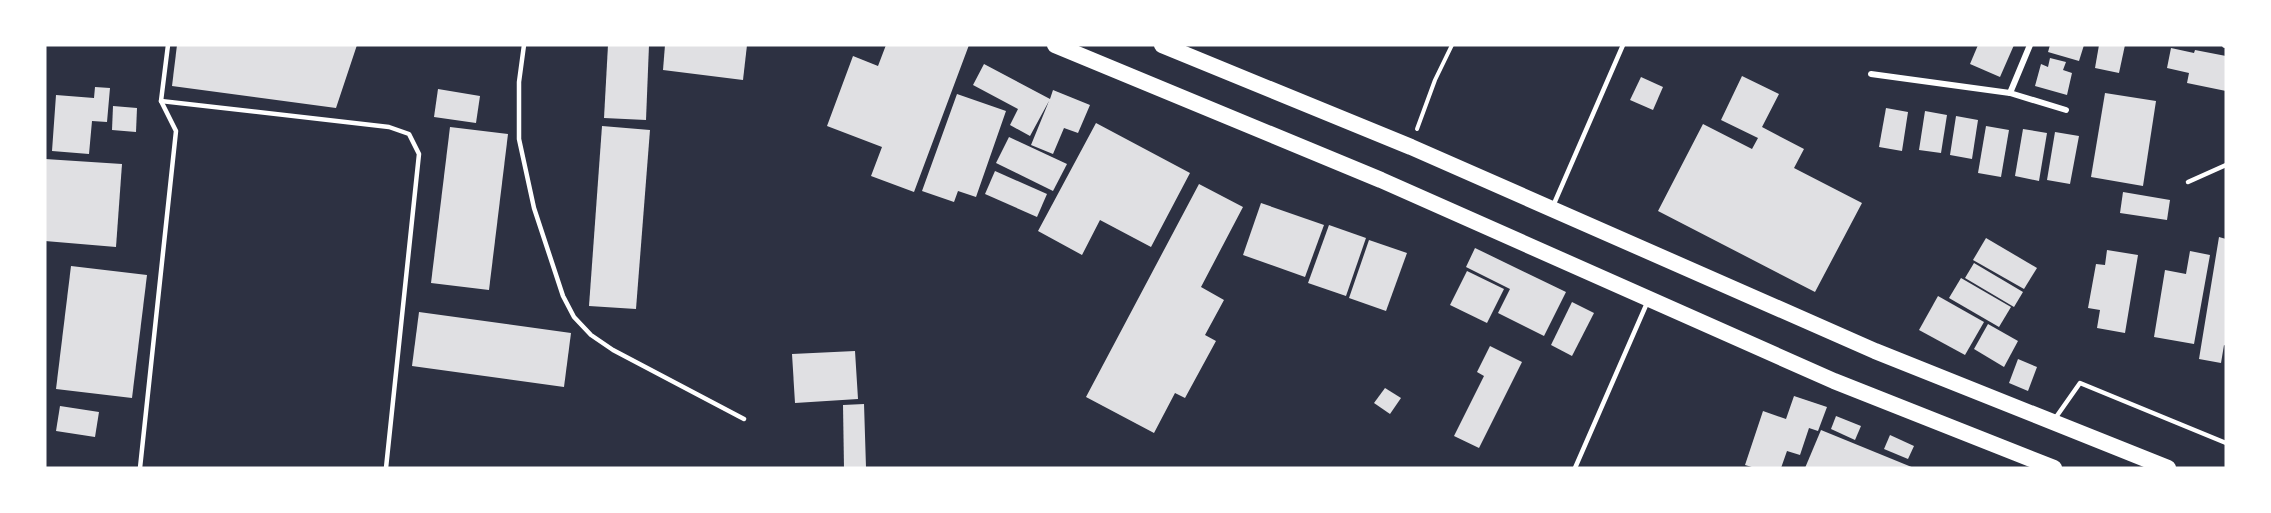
<svg xmlns="http://www.w3.org/2000/svg" width="2271" height="513" viewBox="0 0 2271 513" font-family="Ubuntu,sans-serif">
<rect width="100%" height="100%" fill="#2d3142"/>
<!-- building -->
<g fill="#e0e0e3">
<path d="M177,45h180l-21,63 -164,-22z"/>
<path d="M608,45h41l-3,75 -42,-2z"/>
<path d="M665,45h82l-4,35 -80,-10z"/>
<path d="M886,45h83l-55,147 -43,-16 11,-29 -55,-21 26,-70 25,10z"/>
<path d="M1978,45h36l-14,32 -30,-13z"/>
<path d="M2050,45h34l-5,16 -31,-9z"/>
<path d="M2099,45h26l-6,28 -24,-5z"/>
<path d="M2171,48l23,5 1,-3 31,6v35l-39,-8 2,-10 -22,-5z"/>
<path d="M2050,58l16,4 -3,8 9,3 -5,22 -32,-9 6,-22 7,3z"/>
<path d="M984,64l66,35 3,-9 37,15 -12,28 -14,-5 -11,26 -22,-9 18,-44 -19,35 -20,-11 8,-16 -45,-24z"/>
<path d="M1742,76l37,18 -17,33 42,22 -10,19 68,35 -47,89 -157,-81 45,-87 49,25 6,-11 -37,-18z"/>
<path d="M1641,77l22,10 -10,23 -23,-10z"/>
<path d="M95,87l15,1 -3,34 -15,-1 -3,33 -37,-3 4,-56 38,3z"/>
<path d="M438,89l42,7 -4,27 -42,-6z"/>
<path d="M2105,93l51,8 -13,85 -52,-9z"/>
<path d="M957,94l49,17 -30,86 -18,-6 -4,11 -32,-11z"/>
<path d="M113,106l24,2 -1,24 -24,-2z"/>
<path d="M1886,108l22,4 -6,39 -23,-4z"/>
<path d="M1925,111l22,4 -6,38 -22,-3z"/>
<path d="M1956,116l22,4 -6,39 -22,-4z"/>
<path d="M1096,123l94,50 -39,74 -51,-27 -18,35 -44,-24z"/>
<path d="M602,126l48,4 -14,179 -47,-3z"/>
<path d="M1986,126l23,4 -8,47 -23,-4z"/>
<path d="M450,127l58,7 -19,156 -58,-7z"/>
<path d="M2023,129l24,4 -8,48 -24,-5z"/>
<path d="M2055,132l24,4 -9,48 -23,-4z"/>
<path d="M1009,137l58,27 -14,27 -57,-28z"/>
<path d="M45,159l77,5 -6,83 -71,-6z"/>
<path d="M995,171l52,23 -10,23 -52,-23z"/>
<path d="M1199,184l44,23 -42,80 23,13 -19,35 11,6 -31,57 -10,-5 -21,40 -68,-36z"/>
<path d="M2123,192l47,8 -3,20 -47,-7z"/>
<path d="M1261,203l63,22 -19,52 -62,-22z"/>
<path d="M1329,225l37,13 -20,58 -38,-13z"/>
<path d="M2219,237l7,2v107l-2,-1 -3,18 -22,-4z"/>
<path d="M1986,238l51,30 -13,21 -51,-29z"/>
<path d="M1369,240l38,13 -21,58 -37,-13z"/>
<path d="M1475,248l91,44 -22,44 -46,-23 12,-24 -44,-22z"/>
<path d="M2107,250l31,5 -13,78 -28,-5 3,-18 -12,-2 8,-44 9,1z"/>
<path d="M2190,251l20,4 -16,89 -40,-7 11,-67 21,4z"/>
<path d="M1974,263l49,29 -9,15 -49,-29z"/>
<path d="M71,266l76,9 -15,123 -76,-9z"/>
<path d="M1467,271l37,18 -17,34 -37,-18z"/>
<path d="M1961,278l50,29 -12,20 -50,-29z"/>
<path d="M1938,296l46,26 -19,33 -46,-25z"/>
<path d="M1572,302l22,11 -22,43 -21,-11z"/>
<path d="M419,312l152,21 -7,54 -152,-21z"/>
<path d="M1988,324l30,17 -14,26 -30,-18z"/>
<path d="M1490,346l32,16 -43,86 -25,-12 30,-60 -7,-4z"/>
<path d="M855,351l3,48 -63,4 -3,-49z"/>
<path d="M2018,359l19,8 -9,24 -19,-8z"/>
<path d="M1385,388l16,10 -11,16 -16,-11z"/>
<path d="M1794,396l33,11 -9,24 -9,-3 -9,27 -13,-4 -6,17h-26l-10,-3 18,-54 23,8z"/>
<path d="M864,404l2,64h-22l-1,-63z"/>
<path d="M60,406l39,6 -4,25 -39,-6z"/>
<path d="M1836,416l25,10 -6,14 -24,-11z"/>
<path d="M1821,430l93,38h-109z"/>
<path d="M1890,435l24,11 -6,13 -24,-10z"/>
</g>
<g fill="none" stroke-linecap="round" stroke-linejoin="round">
<!-- path -->
<path stroke="#fff" stroke-width="4" d="M1417,129l18,-49 17,-35"/>
<!-- service -->
<g stroke="#fff" stroke-width="4.5">
<path d="M524,45l-5,37v57l15,69 29,88 11,21 17,18 22,15 131,69"/>
<path d="M161,101l228,26 20,7 10,20 -33,314"/>
<path d="M2188,182l38,-17"/>
<path d="M1553,206l70,-161"/>
<path d="M2054,420l26,-37 146,60"/>
<path d="M140,468l36,-337 -15,-30 7,-56"/>
<path d="M1575,468l72,-165"/>
</g>
<!-- minor -->
<g stroke="#fff" stroke-width="6">
<path d="M2225,45h1"/>
<path d="M1871,74l139,19 56,17"/>
<path d="M2010,93l20,-48"/>
</g>
<!-- trunk -->
<g stroke="#fff" stroke-width="16">
<path d="M1055,45l326,135 453,201 220,87"/>
<path d="M1162,45l249,102 464,204 293,117"/>
</g>
</g>
<!-- border -->
<rect width="2271" height="513" fill="none" stroke="#ffffff" stroke-width="93"/>
</svg>
